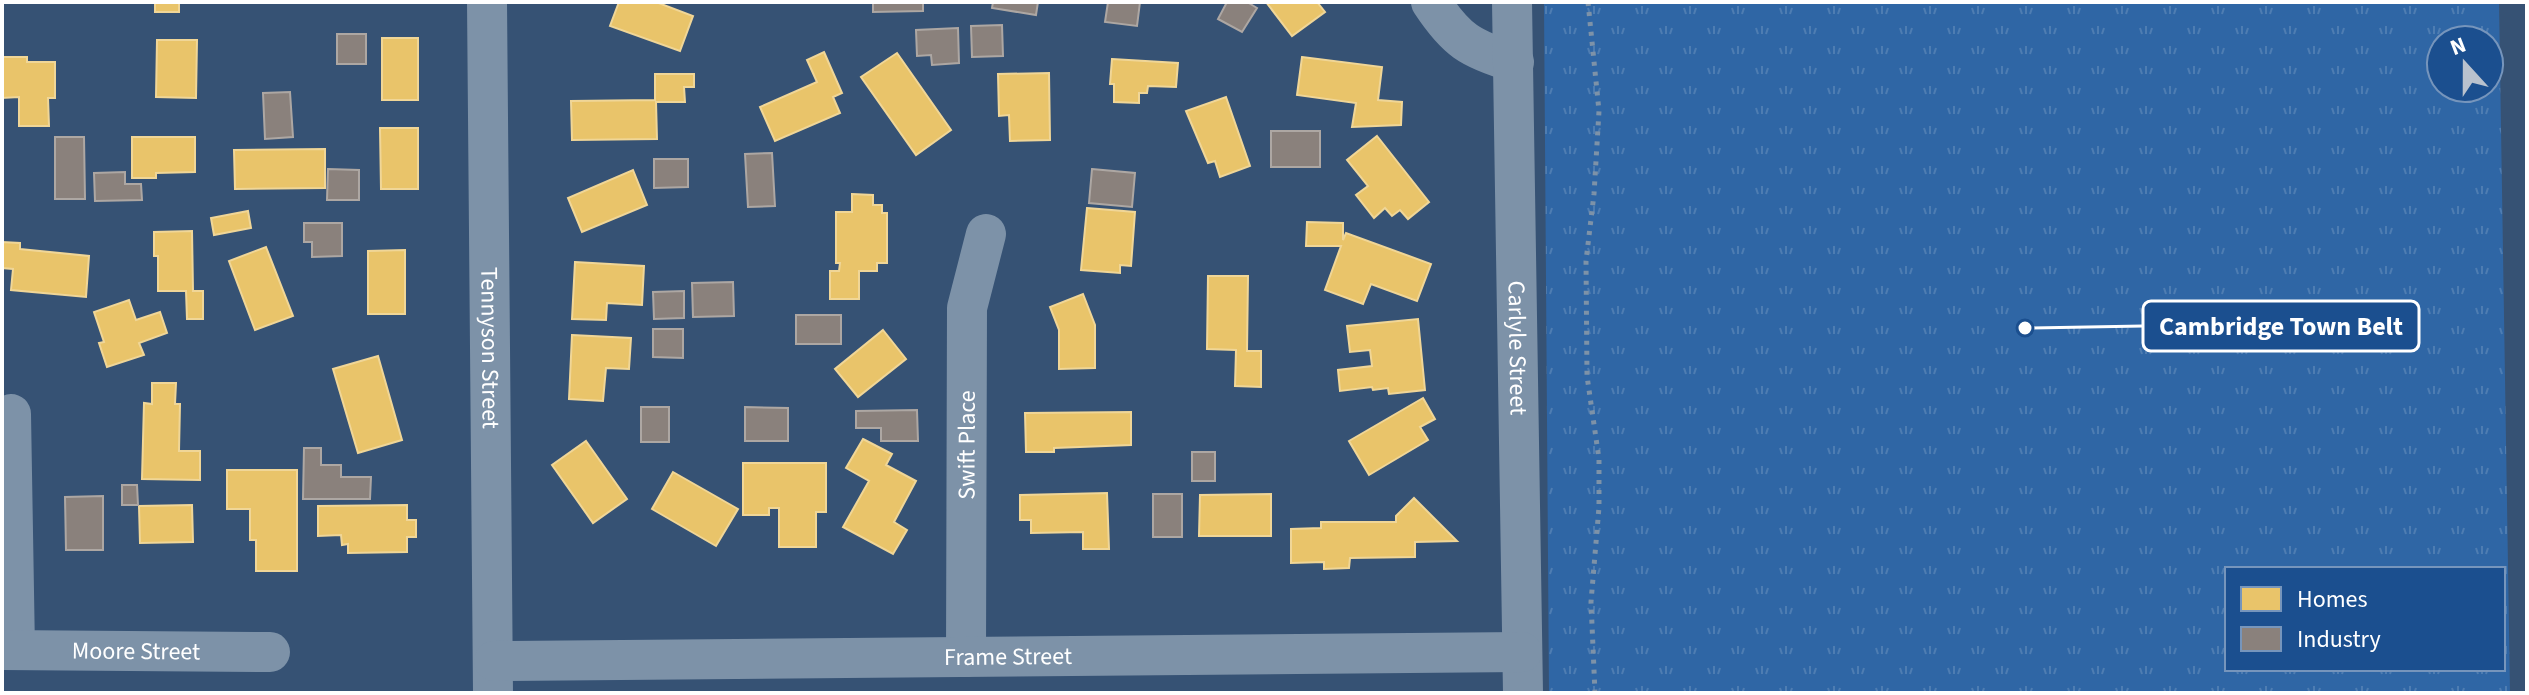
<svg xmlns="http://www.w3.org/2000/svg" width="2529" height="695" viewBox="0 0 2529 695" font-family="'Source Sans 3',sans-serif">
<defs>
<pattern id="park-tufts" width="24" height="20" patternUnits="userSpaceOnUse" patternTransform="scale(2)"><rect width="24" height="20" fill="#2f66a5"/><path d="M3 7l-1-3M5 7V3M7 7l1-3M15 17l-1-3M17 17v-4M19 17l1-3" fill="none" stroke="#4e7db2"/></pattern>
</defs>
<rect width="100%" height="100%" fill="#365274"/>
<!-- park -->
<path fill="url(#park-tufts)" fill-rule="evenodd" d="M1544,2h955l11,691h-961zM2441,40h48v48h-48zM2227,569h276v100h-276z"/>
<!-- homes -->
<g fill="#e9c46a" stroke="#f0d697" stroke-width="2">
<rect x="155" y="2" width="24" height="10"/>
<path d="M619,2h37l37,14 -13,35 -70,-25z"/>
<path d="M1266,2h51l8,10 -33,24z"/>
<rect x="382" y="38" width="36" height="62"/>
<path d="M157,40h40l-1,58 -40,-1z"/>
<path d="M824,52l18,41 -9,4 7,16 -65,28 -15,-34 57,-25 -10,-22z"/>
<path d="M897,53l54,77 -35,25 -55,-78z"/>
<path d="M2,57h25v5h28v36h-7l1,28h-30v-29l-17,1z"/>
<path d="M1302,57l80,10 -4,33 24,2 -1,23 -49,2 4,-24 -59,-8z"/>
<path d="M1112,59l66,4 -2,24 -28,-1 -1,7h-8v10l-25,-1v-18h-4z"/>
<path d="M1049,73l1,67 -40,1 -1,-26 -10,1 -1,-42z"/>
<path d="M655,74h39v13h-10l1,15h-29l1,37 -85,1 -1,-39 84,-1z"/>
<path d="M1226,97l24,69 -30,11 -5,-16 -7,2 -22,-52z"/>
<path d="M380,128h38v61h-37z"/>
<path d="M1377,136l52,66 -21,17 -8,-9 -8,6 -7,-8 -11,10 -18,-23 12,-9 -21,-26z"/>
<path d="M132,137h63v35l-39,1v5h-24z"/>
<path d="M325,149v39l-90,1 -1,-39z"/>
<path d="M633,170l14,35 -65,27 -14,-34z"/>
<path d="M852,194l21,1v10h9v8h5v50h-10v8h-18v28h-29v-28h9l1,-8h-4v-51h16z"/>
<path d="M1087,208l48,4 -4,54 -11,-1v8l-39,-3z"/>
<path d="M248,211l3,17 -37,7 -3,-17z"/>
<path d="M1307,222l36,1v17l3,-7 85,31 -14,37 -46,-17 -8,20 -38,-14 16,-44h-35z"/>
<path d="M192,231l1,60h10v28h-16l-1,-28h-28v-35h-4v-24z"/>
<path d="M2,242l18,1v6l69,7 -3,41 -75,-7 2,-21 -11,-1z"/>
<path d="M266,247l27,69 -38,14 -26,-69z"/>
<path d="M405,250v64h-37v-63z"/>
<path d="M575,262l69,4 -2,39 -35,-2 -1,17 -34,-1z"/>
<path d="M1208,276h40l-1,75h14v36l-26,-1 1,-36 -29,-1z"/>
<path d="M1083,294l12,31v43l-36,1v-39l-9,-23z"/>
<path d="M129,300l7,20 24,-8 7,21 -28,10 5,12 -37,12 -8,-24 5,-1 -10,-30z"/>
<path d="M1418,319l7,71 -36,4 -1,-6 -15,2 -1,-3 -32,4 -2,-21 34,-4 -2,-16 -20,2 -3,-26z"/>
<path d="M883,330l23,29 -48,38 -23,-28z"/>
<path d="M572,335l59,3 -2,31 -23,-1 -3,33 -34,-2z"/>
<path d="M378,356l24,84 -44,13 -25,-84z"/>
<path d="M152,383h24l-1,21h5l-1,47h21v29l-58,-1 2,-76 8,1z"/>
<path d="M1423,398l12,21 -15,8 8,13 -59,35 -20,-34z"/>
<path d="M1131,412v33l-77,3v4h-28l-1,-39z"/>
<path d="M863,439l29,15 -6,11 30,16 -22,41 13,8 -14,24 -50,-27 26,-46 -23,-13z"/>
<path d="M586,441l41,58 -34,24 -41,-58z"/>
<path d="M743,463h83v49h-10v35h-37v-39h-10v7h-26z"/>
<path d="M227,470h70v101h-41v-31h-6v-31h-23z"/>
<path d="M673,472l65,37 -22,37 -64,-37z"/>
<path d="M1107,493l2,56h-26v-17l-52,1v-13h-11v-25z"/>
<path d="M1271,494v42h-72l1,-41z"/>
<path d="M1414,498l43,43 -42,1v15l-65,1 -1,10 -25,1v-7l-33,1v-34l30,-1v-6h75v-6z"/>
<path d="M192,505l1,37 -53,1 -1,-37z"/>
<path d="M407,505v15h9v17h-9v15l-59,1v-9l-6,1 -1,-10 -23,1v-30z"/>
</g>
<!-- industry -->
<g fill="#8a817c" stroke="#ada7a3" stroke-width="2">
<path d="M873,2h50v9l-50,1z"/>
<path d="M993,2h45l-2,13 -44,-7z"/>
<path d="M1108,2h32l-3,24 -32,-4z"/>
<path d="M1227,2h20l10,6 -15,24 -24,-13z"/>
<path d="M1002,25l1,31 -31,1 -1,-31z"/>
<path d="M958,28l1,35 -27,2 -1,-10 -14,1 -1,-26z"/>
<rect x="337" y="34" width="29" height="30"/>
<path d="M290,92l3,45 -28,2 -2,-46z"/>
<rect x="1271" y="131" width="49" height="36"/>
<path d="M55,137h29l1,62h-30z"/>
<path d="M772,153l3,53 -27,1 -3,-53z"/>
<path d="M654,159h34v28l-34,1z"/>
<path d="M328,169l31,1v30h-32z"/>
<path d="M1092,169l43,4 -3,34 -43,-4z"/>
<path d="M125,172v12h16l1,16 -47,1 -1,-28z"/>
<path d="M304,223h38v33l-30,1v-15h-8z"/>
<path d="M733,282l1,34 -41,1 -1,-34z"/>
<path d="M684,291v27l-30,1 -1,-27z"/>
<rect x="796" y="315" width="45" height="29"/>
<path d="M653,329h30v29l-30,-1z"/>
<rect x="641" y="407" width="28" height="35"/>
<path d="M745,407l43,1v33h-43z"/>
<path d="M917,410l1,31h-37v-13h-25v-17z"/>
<path d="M304,448h17v17h20v12h30l-1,22h-67z"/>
<rect x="1192" y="452" width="23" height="29"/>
<path d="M122,485h15l1,20h-16z"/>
<rect x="1153" y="494" width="29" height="43"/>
<path d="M103,496v54h-37l-1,-53z"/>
</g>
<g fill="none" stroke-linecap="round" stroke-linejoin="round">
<!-- path -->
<path stroke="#7d92a8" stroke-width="5" stroke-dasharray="4 6" stroke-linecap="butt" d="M1588,2l11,109 -5,83 -8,67 1,115 12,83v48l-8,95 4,91"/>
<!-- minor -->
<g stroke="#7d92a8" stroke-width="40">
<path id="s1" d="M487,2l6,691"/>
<path d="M1431,2c25,38 39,47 83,60"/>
<path id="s2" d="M1512,2l11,691"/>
<path d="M11,414l4,236"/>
<path id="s3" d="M2,650l268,2"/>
<path id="s4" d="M966,657l1,-349 19,-74"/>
<path id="s5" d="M494,661l1028,-9"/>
</g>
</g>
<g text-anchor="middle" stroke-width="8" stroke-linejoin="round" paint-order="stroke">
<!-- street labels -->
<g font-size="24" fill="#fff" stroke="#1b4f8f">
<text dy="8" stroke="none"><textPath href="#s2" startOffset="346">Carlyle Street</textPath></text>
<text dy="8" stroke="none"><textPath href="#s1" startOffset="346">Tennyson Street</textPath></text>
<text dy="8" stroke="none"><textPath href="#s4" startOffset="212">Swift Place</textPath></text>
<text dy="8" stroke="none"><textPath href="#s3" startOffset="134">Moore Street</textPath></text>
<text dy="8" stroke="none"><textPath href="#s5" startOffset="514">Frame Street</textPath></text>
</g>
</g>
<!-- callouts -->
<path fill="none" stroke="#fff" stroke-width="3" d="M2025 328L2143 326"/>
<circle fill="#fff" stroke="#1b4f8f" stroke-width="3" cx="2025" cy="328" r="8"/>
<rect fill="#1b4f8f" stroke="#fff" stroke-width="3" x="2143" y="301" width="276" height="50" rx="8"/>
<g font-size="26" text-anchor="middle" font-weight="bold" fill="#fff">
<text x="2281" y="335">Cambridge Town Belt</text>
</g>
<!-- border -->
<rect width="2529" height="695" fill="none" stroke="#ffffff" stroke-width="8"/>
<!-- legend -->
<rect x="2225" y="567" width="280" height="104" fill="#1b4f8f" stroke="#7695bc" stroke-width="2"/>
<rect x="2241" y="587" width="40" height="24" fill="#e9c46a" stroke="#7695bc" stroke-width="2"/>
<text x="2297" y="607" font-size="24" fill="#ffffff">Homes</text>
<rect x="2241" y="627" width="40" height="24" fill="#8a817c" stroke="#7695bc" stroke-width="2"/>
<text x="2297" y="647" font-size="24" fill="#ffffff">Industry</text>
<!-- north arrow -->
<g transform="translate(2465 64) rotate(339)"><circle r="38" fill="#1b4f8f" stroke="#7695bc" stroke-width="2"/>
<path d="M0-6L14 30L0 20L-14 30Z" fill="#b9c2ce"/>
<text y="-12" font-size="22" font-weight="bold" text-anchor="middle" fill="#ffffff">N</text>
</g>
</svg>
